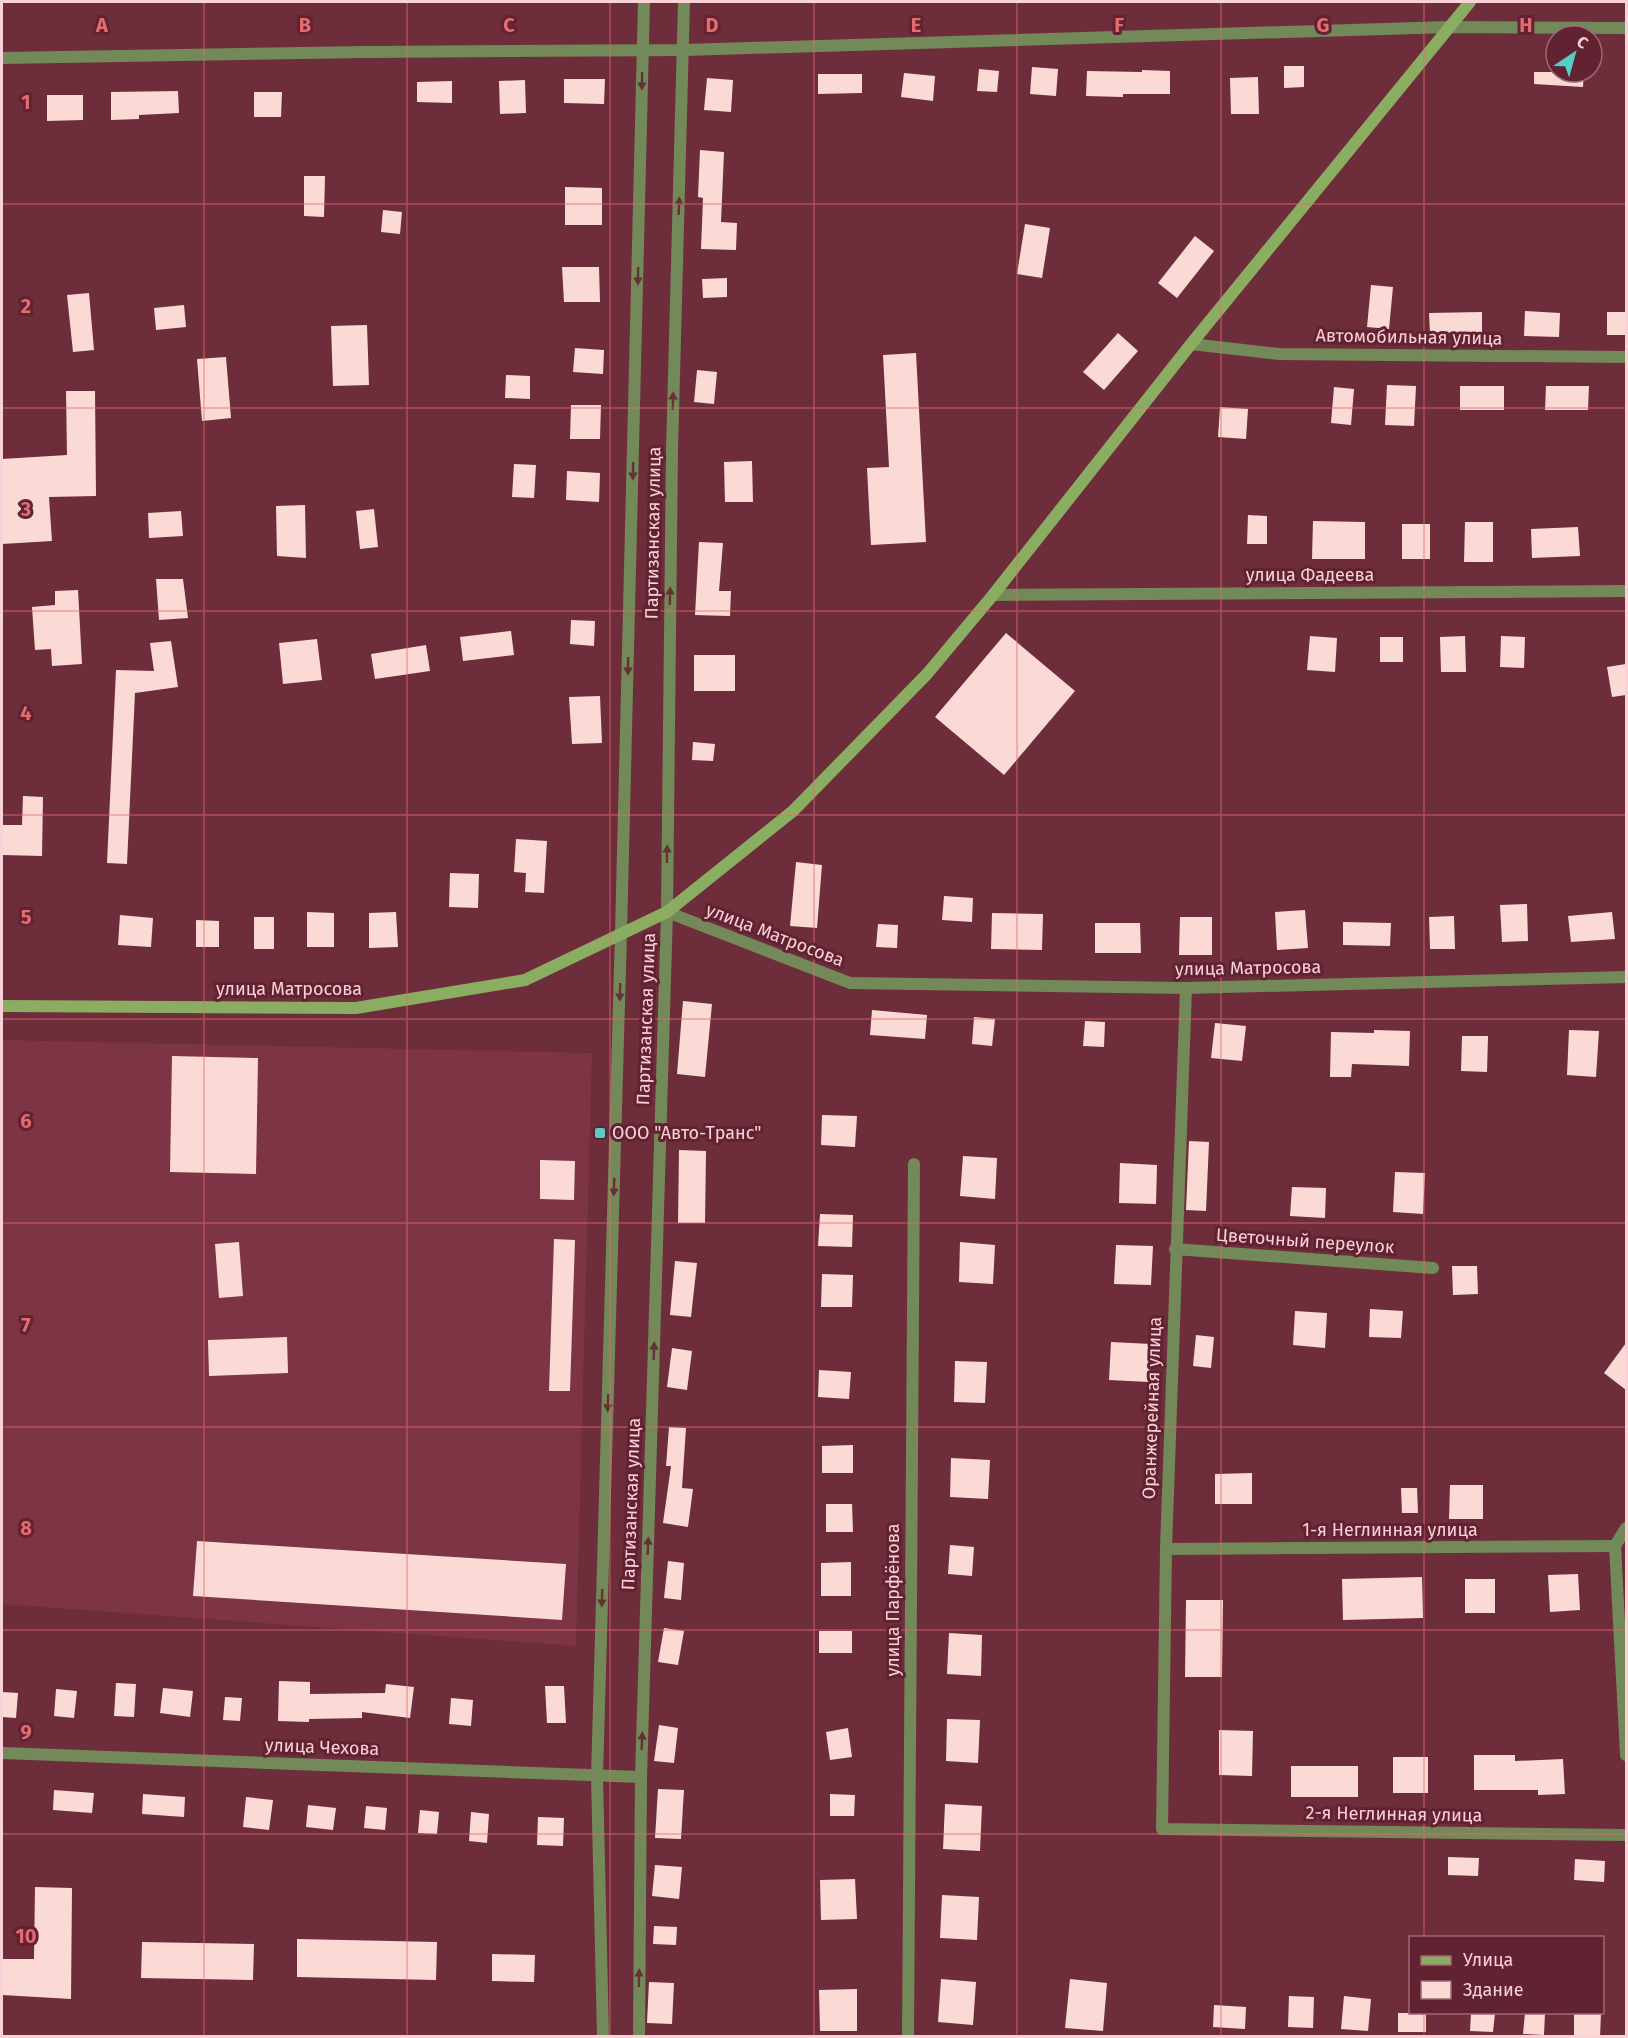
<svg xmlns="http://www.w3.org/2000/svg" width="1628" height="2038" viewBox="0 0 1628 2038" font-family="'Fira Sans',sans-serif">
<rect width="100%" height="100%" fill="#6e2d3b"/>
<!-- built -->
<path fill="#7d3444" d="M2,1040l590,13 -16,593 -574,-42z"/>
<!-- building -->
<g fill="#fbdad5">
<path d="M1284,66h20v21l-20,1z"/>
<path d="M1032,67l26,2 -2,27 -26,-2z"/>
<path d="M979,69l20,2 -2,21 -20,-1z"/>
<path d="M1142,70l28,1v23h-47v3l-37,-1 1,-25 55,1z"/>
<path d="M1534,72h50l-1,15 -49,-3z"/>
<path d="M904,73l31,3 -2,25 -32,-4z"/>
<path d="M818,74h44v19l-44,1z"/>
<path d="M1258,77l1,37h-28l-1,-36z"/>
<path d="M707,78l26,2 -2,32 -27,-2z"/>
<path d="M564,79h41l-1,25 -40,-1z"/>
<path d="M525,80l1,33 -26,1 -1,-33z"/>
<path d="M452,81v22l-35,-1v-20z"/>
<path d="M178,91l1,22 -40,2v4l-28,1v-28z"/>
<path d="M254,92h28l-1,25h-27z"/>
<path d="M47,95h36v25l-36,1z"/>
<path d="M700,150l24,2 -3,70 16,1 -1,27 -35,-1 2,-51 -5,-1z"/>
<path d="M304,176h21l-1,41 -20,-1z"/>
<path d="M565,187l37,1v37h-37z"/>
<path d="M383,210l19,2 -2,22 -19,-2z"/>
<path d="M1025,224l25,4 -8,50 -25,-4z"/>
<path d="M1195,236l19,15 -37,47 -19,-15z"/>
<path d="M562,267h37l1,35h-36z"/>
<path d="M727,278v19l-24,1 -1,-19z"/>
<path d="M1371,285l22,2 -4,42 -22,-2z"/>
<path d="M89,293l5,57 -21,2 -6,-57z"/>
<path d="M184,305l2,22 -30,3 -2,-22z"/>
<path d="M1525,311l35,2 -1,24 -35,-1z"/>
<path d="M1482,312v20l-52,1 -1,-20z"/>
<rect x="1607" y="312" width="19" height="23"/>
<path d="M367,325l2,60 -36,1 -2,-60z"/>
<path d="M1118,333l20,18 -34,39 -21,-18z"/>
<path d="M575,348l29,2 -1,24 -30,-2z"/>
<path d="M916,353l10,189 -55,3 -4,-77 22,-1 -6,-112z"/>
<path d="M226,357l5,61 -29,3 -5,-62z"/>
<path d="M697,370l20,2 -3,32 -20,-2z"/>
<path d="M506,375l24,1v23l-25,-1z"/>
<path d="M1387,385l29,1 -2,40 -29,-1z"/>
<rect x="1460" y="386" width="44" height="24"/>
<path d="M1546,386h43l-1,24h-43z"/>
<path d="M1334,387l20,2 -3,36 -20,-2z"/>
<path d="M66,391h29l1,105 -47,1 3,44 -50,3v-85l65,-4z"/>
<path d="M571,405h30l-1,34h-30z"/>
<path d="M1220,407l28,2 -2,30 -28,-2z"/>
<path d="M752,461l1,41h-28l-1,-40z"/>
<path d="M514,464l22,1 -2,33 -22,-1z"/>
<path d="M567,471l33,2 -1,29 -33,-2z"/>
<path d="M305,505l1,53 -29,-2 -1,-50z"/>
<path d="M374,509l4,38 -18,2 -4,-38z"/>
<path d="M181,511l2,25 -34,2 -1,-25z"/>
<path d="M1248,515l19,1v28h-20z"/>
<path d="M1313,521l52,1v37h-53z"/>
<path d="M1465,522h28v40h-29z"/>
<rect x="1402" y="524" width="28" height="35"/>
<path d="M1578,527l2,29 -48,2 -1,-29z"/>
<path d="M699,542l24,1 -4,48h12l-1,25 -35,-1z"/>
<path d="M156,579h27l5,39 -29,2z"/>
<path d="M78,590l4,74 -30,2 -1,-17 -16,1 -3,-43 23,-2v-14z"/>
<path d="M571,620l24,1 -1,25 -24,-2z"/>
<path d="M511,631l3,24 -51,6 -3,-24z"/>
<path d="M1006,633l69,58 -71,84 -69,-58z"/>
<path d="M1310,636l27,2 -2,34 -28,-2z"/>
<path d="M1465,636l1,36h-25l-1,-35z"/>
<path d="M1501,636l24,1 -1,31 -24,-1z"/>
<rect x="1380" y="637" width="23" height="25"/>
<path d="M317,639l5,41 -39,4 -4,-41z"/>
<path d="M171,641l7,46 -43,6 -8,171 -20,-1 9,-193 38,1 -4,-28z"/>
<path d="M426,645l4,26 -55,8 -4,-25z"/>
<rect x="694" y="655" width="41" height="36"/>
<path d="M1626,664v31l-14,2 -5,-30z"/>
<path d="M600,696l2,47 -30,1 -3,-47z"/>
<path d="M693,742l22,2 -2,17 -21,-1z"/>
<path d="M23,796l20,1 -1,59 -40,-1v-30h20z"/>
<path d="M516,839l31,2 -3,52 -19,-1 1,-19 -12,-1z"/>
<path d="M796,862l26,3 -5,63 -27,-2z"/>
<path d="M450,873l29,1 -1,34 -29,-1z"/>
<path d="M944,896l29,2 -1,24 -30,-2z"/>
<path d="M1527,904l1,37 -26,1 -2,-37z"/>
<path d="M1305,910l3,38 -31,2 -2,-38z"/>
<path d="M307,912l27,1v34h-27z"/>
<path d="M396,912l2,35 -29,1v-35z"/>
<path d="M1612,912l3,27 -44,3 -3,-26z"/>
<path d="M992,913l51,1 -1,36 -51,-1z"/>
<path d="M120,915l33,3 -2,29 -33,-2z"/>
<path d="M1454,916l1,33h-25l-1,-32z"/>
<rect x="254" y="917" width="20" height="32"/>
<path d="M1180,917h32v38h-33z"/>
<path d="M196,920l23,1v26h-23z"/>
<path d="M1343,922l48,1 -1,23 -47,-1z"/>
<path d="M1095,923h45l1,30h-46z"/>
<path d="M878,924l20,1 -1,23 -21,-1z"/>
<path d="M683,1001l29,3 -7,73 -28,-3z"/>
<path d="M872,1010l55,5 -2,24 -55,-4z"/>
<path d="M974,1017l21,2 -3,27 -20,-2z"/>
<path d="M1085,1021l20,1 -1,25 -21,-1z"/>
<path d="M1215,1023l31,3 -4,35 -31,-3z"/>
<path d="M1374,1030l36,1 -1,35 -57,-2 -1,13h-21l1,-45 43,1z"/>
<path d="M1569,1030l30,1 -3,46 -29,-2z"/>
<path d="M1462,1036h26l-1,36 -26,-1z"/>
<path d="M172,1056l86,2 -2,116 -86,-2z"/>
<path d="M822,1115l35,1 -2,31 -34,-2z"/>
<path d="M1189,1141l20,1 -3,69 -20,-1z"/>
<path d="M679,1150l27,1 -1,72h-27z"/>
<path d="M963,1156l34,2 -2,41 -35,-3z"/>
<path d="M540,1160l35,1 -1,39 -34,-1z"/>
<path d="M1120,1163l37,2 -1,39 -37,-1z"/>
<path d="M1395,1172l30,1 -2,41 -30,-2z"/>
<path d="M1292,1187l34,1 -1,30 -35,-2z"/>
<path d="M820,1214l33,1 -1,32 -34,-1z"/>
<path d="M554,1239l21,1 -5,151h-21z"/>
<path d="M239,1242l4,54 -24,2 -4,-54z"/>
<path d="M960,1242l35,3 -2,39 -34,-2z"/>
<path d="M1116,1245l37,1 -2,39 -37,-1z"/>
<path d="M675,1261l22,2 -6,54 -21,-2z"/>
<path d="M1452,1266h25l1,28 -25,1z"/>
<path d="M822,1274l31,1 -1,32h-31z"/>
<path d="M1370,1309l33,2 -2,27 -32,-1z"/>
<path d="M1295,1311l32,2 -2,35 -32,-3z"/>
<path d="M1196,1335l18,2 -3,31 -18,-2z"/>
<path d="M287,1337l1,36 -79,3 -1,-36z"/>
<path d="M1111,1342l40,2 -2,38 -40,-2z"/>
<path d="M1626,1343v47l-22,-17z"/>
<path d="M672,1348l20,3 -5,39 -20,-3z"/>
<path d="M955,1361l32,1 -2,41 -31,-1z"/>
<path d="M819,1370l32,2 -2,27 -31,-2z"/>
<path d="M669,1427l17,1 -4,60 11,1 -5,38 -25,-4 8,-57h-5z"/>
<path d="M853,1445v28h-31v-27z"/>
<path d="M951,1458l39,2 -2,39 -38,-2z"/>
<path d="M1252,1473v31h-37v-30z"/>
<path d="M1450,1485h33v34h-34z"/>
<path d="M1401,1488h16l1,25h-16z"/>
<path d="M826,1504h26l1,28h-27z"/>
<path d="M197,1541l369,23 -4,56 -369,-24z"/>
<path d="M950,1545l24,2 -2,29 -24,-2z"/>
<path d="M668,1561l16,2 -3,37 -17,-2z"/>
<path d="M851,1562v34h-30v-33z"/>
<path d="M1578,1574l2,36 -30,2 -2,-37z"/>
<path d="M1422,1577l1,41 -80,2 -1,-41z"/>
<rect x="1465" y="1579" width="30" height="34"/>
<path d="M1186,1600h37l-1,77h-37z"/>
<path d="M664,1628l20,3 -6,34 -20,-3z"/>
<rect x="819" y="1631" width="33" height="22"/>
<path d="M949,1633l33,2 -1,41 -34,-2z"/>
<path d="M279,1681l31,1v12l75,-1 1,-9 28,3 -4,31 -48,-6v6l-53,1v3l-31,-1z"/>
<path d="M116,1683l20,1 -2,33 -20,-1z"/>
<path d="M545,1686h19l2,37h-19z"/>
<path d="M163,1688l30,3 -3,26 -30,-4z"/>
<path d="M56,1689l21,2 -3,27 -20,-2z"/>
<path d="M2,1692l16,1 -2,25 -14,-1z"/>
<path d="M225,1697l17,1 -2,23 -17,-1z"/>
<path d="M451,1698l22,2 -2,26 -22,-2z"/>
<path d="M947,1719l33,1 -2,43 -32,-2z"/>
<path d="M659,1725l19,3 -4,35 -20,-2z"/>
<path d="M848,1728l4,29 -22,3 -4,-28z"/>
<path d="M1219,1730l34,1 -1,45 -33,-1z"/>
<path d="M1474,1755h41v6l48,-2 2,35 -27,1v-5h-64z"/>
<rect x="1393" y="1757" width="35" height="36"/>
<rect x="1291" y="1766" width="67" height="31"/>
<path d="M658,1789l26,1 -3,49 -26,-1z"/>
<path d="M54,1790l40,3 -2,20 -39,-3z"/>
<path d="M143,1794l42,3 -1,20 -42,-3z"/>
<path d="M830,1794l25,1 -1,21h-24z"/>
<path d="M246,1797l27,3 -4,30 -26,-3z"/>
<path d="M945,1804l37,2 -2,45 -37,-2z"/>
<path d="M308,1805l28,3 -3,22 -27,-3z"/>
<path d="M366,1806l21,2 -2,22 -21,-2z"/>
<path d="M420,1810l19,2 -2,22 -19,-1z"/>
<path d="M471,1812l18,2 -2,29 -18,-2z"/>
<path d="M538,1817l26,1 -1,28 -26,-1z"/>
<path d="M1448,1857l31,1 -1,18 -30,-1z"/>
<path d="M1575,1859l30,2 -1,21 -30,-2z"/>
<path d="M655,1865l27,2 -3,32 -27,-3z"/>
<path d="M855,1879l2,40 -36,1 -1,-40z"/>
<path d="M35,1887l37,1 -1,111 -69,-4v-36h32z"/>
<path d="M942,1895l37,2 -2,43 -37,-2z"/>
<path d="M654,1926l23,1 -1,18 -23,-1z"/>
<path d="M297,1939l140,3 -1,38 -139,-3z"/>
<path d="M142,1942l112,2 -1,36 -112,-2z"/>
<path d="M492,1954l43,1 -1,27 -42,-1z"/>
<path d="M941,1979l35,3 -3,43 -35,-3z"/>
<path d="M1070,1979l37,4 -4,48 -38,-3z"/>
<path d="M649,1982l25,1 -2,41 -25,-1z"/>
<path d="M857,1989v42h-37l-1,-41z"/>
<path d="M1289,1996l25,1 -1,31 -25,-1z"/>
<path d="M1344,1996l27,3 -3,32 -27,-2z"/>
<path d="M1214,2005l32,2 -1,22 -32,-2z"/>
<rect x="1398" y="2013" width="28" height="19"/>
<path d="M1471,2013h24l-2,19 -23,-1z"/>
<path d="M1525,2013h20l-1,22 -21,-1z"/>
<path d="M1574,2013h27l-1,24h-26z"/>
</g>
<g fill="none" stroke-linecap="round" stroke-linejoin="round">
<!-- minor -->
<g stroke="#738959" stroke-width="12">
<path d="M2,58l363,-6 319,-2 765,-23 177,1"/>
<path d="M1191,344l88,10 347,3"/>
<path d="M993,595l633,-4"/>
<path d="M667,912l183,71 336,5 440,-11"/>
<path d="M1186,988l-20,561 -4,280 464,6"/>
<path d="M1175,1249l258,19"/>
<path d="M1615,1546l11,209"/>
<path d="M1615,1546l11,-18"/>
<path d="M1166,1549l449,-3"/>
<path d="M2,1753l639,24"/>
<path d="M603,2036l-6,-260 24,-843 23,-931"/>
<path d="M639,2036l2,-259 26,-865 5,-462 12,-448"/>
<path d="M908,2036l6,-872"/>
</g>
<!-- secondary -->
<path stroke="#8bad61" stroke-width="12" d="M2,1006l354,2 169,-28 142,-68 126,-101 134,-137 66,-79 198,-251 279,-342"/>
</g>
<!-- one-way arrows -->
<defs><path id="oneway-solid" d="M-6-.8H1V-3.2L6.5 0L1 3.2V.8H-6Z" transform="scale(1.5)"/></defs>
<g fill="#643137">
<use href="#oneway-solid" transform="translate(642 81) rotate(91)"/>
<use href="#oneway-solid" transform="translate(679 206) rotate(-88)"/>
<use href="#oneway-solid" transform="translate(638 276) rotate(91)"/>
<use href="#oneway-solid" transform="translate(673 401) rotate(-88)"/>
<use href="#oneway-solid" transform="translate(633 471) rotate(91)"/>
<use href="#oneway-solid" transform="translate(670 596) rotate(-89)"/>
<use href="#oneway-solid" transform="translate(628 666) rotate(91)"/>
<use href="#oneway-solid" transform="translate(667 854) rotate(-89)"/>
<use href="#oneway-solid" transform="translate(620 992) rotate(92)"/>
<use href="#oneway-solid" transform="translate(614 1187) rotate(92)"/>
<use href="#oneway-solid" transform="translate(654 1351) rotate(-88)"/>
<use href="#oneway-solid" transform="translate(608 1403) rotate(92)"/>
<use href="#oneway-solid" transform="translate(648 1546) rotate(-88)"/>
<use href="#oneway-solid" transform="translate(602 1598) rotate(92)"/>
<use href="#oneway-solid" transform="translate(642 1741) rotate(-88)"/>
<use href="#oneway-solid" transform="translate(639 1978) rotate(-89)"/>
</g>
<!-- grid -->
<path fill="none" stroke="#e46c6e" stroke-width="1.5" stroke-opacity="0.55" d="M204,2v2034M407,2v2034M610,2v2034M814,2v2034M1017,2v2034M1221,2v2034M1424,2v1936M2,204h1624M2,408h1624M2,611h1624M2,815h1624M2,1019h1624M2,1223h1624M2,1427h1624M2,1630h1624M2,1834h1624M1424,2012v24"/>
<!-- markers -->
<rect fill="#55cec5" stroke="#612231" stroke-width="2" x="594" y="1127" width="12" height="12" rx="3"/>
<g text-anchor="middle" stroke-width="6" stroke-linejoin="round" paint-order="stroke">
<!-- street labels -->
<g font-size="18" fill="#fad1d7" stroke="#612231">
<text transform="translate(1409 337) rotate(1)" y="6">Автомобильная улица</text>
<text transform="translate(653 533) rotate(-89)" y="6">Партизанская улица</text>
<text x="1310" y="581">улица Фадеева</text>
<text transform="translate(775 935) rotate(21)" y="6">улица Матросова</text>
<text transform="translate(1248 968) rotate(-1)" y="6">улица Матросова</text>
<text x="289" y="995">улица Матросова</text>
<text transform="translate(646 1019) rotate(-88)" y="6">Партизанская улица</text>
<text transform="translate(1305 1241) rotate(4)" y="6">Цветочный переулок</text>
<text transform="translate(1152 1408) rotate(-88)" y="6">Оранжерейная улица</text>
<text transform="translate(631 1504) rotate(-88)" y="6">Партизанская улица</text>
<text x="1390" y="1536">1-я Неглинная улица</text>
<text transform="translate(893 1600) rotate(-90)" y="6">улица Парфёнова</text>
<text transform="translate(322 1747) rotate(2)" y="6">улица Чехова</text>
<text transform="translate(1394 1814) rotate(1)" y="6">2-я Неглинная улица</text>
</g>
<!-- poi labels -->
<g font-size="18" fill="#fad1d7" stroke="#612231" text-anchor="start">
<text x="612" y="1139">ООО "Авто-Транс"</text>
</g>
</g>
<g font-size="20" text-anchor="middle" font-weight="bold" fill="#e46c6e" stroke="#612231" stroke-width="6" stroke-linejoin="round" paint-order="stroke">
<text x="102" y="32">A</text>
<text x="305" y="32">B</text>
<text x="509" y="32">C</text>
<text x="712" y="32">D</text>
<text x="916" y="32">E</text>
<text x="1119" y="32">F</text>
<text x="1323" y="32">G</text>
<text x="1526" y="32">H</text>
<text x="26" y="109">1</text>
<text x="26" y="313">2</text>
<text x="26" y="516">3</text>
<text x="26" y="720">4</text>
<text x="26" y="924">5</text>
<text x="26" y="1128">6</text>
<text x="26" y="1332">7</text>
<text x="26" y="1535">8</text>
<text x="26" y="1739">9</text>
<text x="26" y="1943">10</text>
</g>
<!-- border -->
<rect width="1628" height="2038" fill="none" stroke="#fad1d7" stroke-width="6"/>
<!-- legend -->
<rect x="1409" y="1936" width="195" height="78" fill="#612231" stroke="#9e6873" stroke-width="1.5"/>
<rect x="1421" y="1956" width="30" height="9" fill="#8bad61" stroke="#9e6873" stroke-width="1.5"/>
<text x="1463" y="1966" font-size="18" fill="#fad1d7">Улица</text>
<rect x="1421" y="1981" width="30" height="18" fill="#fbdad5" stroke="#9e6873" stroke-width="1.5"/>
<text x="1463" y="1996" font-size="18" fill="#fad1d7">Здание</text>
<!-- north arrow -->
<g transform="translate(1574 54) rotate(36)"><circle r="28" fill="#612231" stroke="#9e6873" stroke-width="1.5"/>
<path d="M0-4.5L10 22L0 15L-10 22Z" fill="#55cec5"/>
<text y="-9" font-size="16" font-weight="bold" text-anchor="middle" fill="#fad1d7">С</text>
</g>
</svg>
